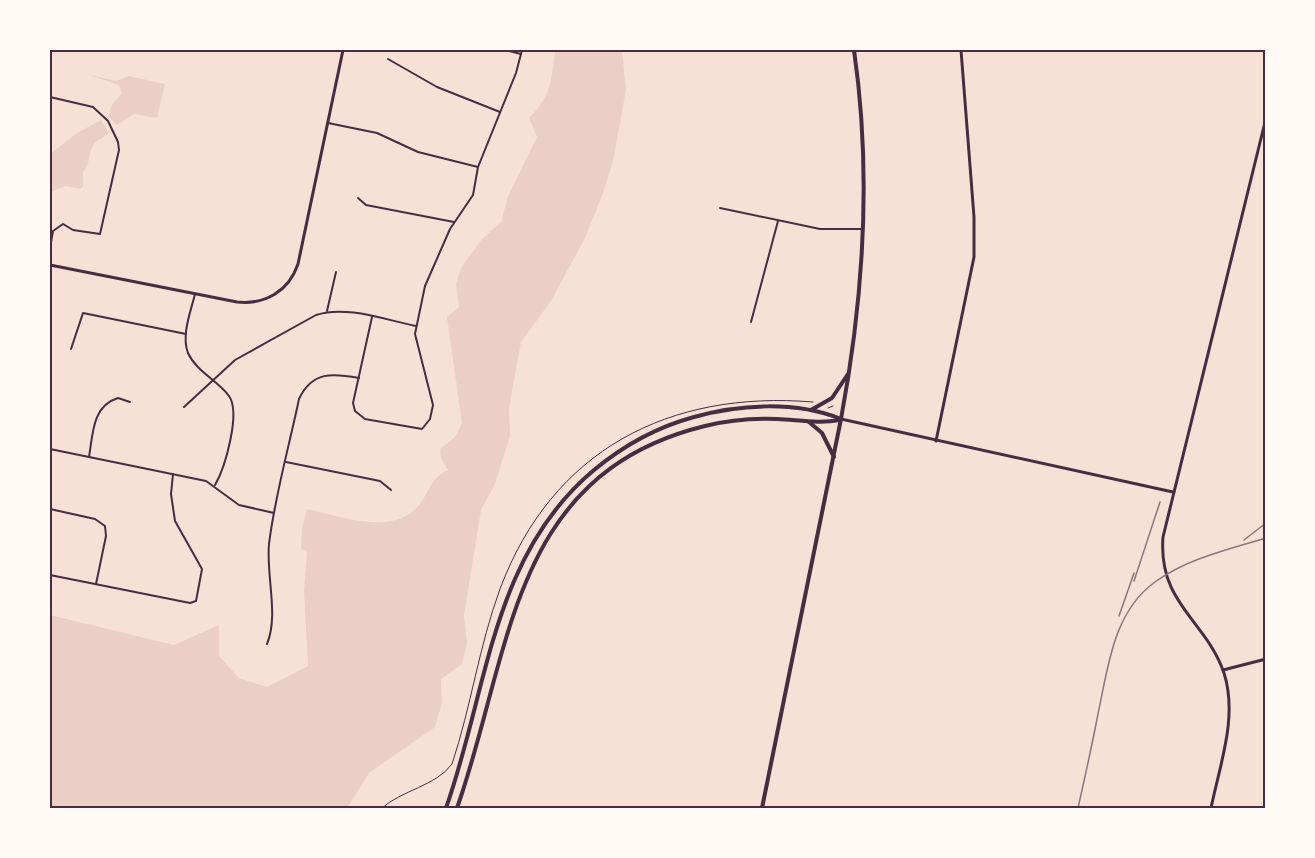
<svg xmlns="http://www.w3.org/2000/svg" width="1315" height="858" viewBox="0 0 1315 858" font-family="'Public Sans',sans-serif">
<rect width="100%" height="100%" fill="#f7e1d7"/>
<!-- green -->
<g fill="#ebcfc5">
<path d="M555,50h67l4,40 -13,71 -10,32 -18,45 -34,63 -30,41 -12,66 1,28 -15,48 -14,26 -17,105 3,28 -5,21 -21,15 1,24 -7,24 -66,46 -22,35h-297v-193l124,30 45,-20v31l20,22 28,9 41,-21 -4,-75 3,-40 -6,-2 1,-20 5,-20c33,7 86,28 112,-4 11,-14 12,-28 29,-35l-7,-12 -1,-9 15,-12 7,-14 -15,-106 12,-10 -3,-23 5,-16 21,-29 19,-17 7,-26 29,-59 -8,-19c22,-21 23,-39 26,-68z"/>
<path d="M86,74l30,7 13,-5 36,8 -8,34 -23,-4 -17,11 -9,-9 4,-11 10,-12 -3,-8z"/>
<path d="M101,120l8,13c-4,4 -10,6 -14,10 -7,8 -4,20 -12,29v14l-3,3 -14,-3 -16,6v-38l27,-21z"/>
</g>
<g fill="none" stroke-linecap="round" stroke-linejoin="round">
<!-- path -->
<g stroke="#4a2c40" stroke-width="1">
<path d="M828,408l5,-2"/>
<path d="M382,808c20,-18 54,-22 70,-44 19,-57 27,-118 48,-175 52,-139 169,-199 313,-187"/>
</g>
<!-- minor -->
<g stroke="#4a2c40" stroke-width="2">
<path d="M505,50l16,4"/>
<path d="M388,59l49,28 63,25"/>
<path d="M50,97l43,10 15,14 10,21 1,8 -19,84 -27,-4 -10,-6 -10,7 -3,17"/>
<path d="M328,123l49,10 41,19 60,15"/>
<path d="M358,198l8,7 88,17"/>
<path d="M720,208l100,21h42"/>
<path d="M195,294c-4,17 -14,41 -7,59 8,18 30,28 41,43 12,17 -4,72 -14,89"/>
<path d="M327,311l9,-39"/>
<path d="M372,317l-19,86 2,8 10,8 57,10 8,-10 3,-14 -18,-71 10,-48 25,-57 23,-34 5,-28 38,-94 6,-23"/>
<path d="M751,322l27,-101"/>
<path d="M71,349l12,-36 103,21"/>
<path d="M184,407l51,-47 81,-45c31,-10 69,5 100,11"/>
<path d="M50,449l156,32 33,24 35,8"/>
<path d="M89,457c4,-23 3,-51 29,-59l12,4"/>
<path d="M286,462l94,19 11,9"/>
<path d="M50,509l45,10 10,7 1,10 -10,48"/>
<path d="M50,575l140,28 6,-2 6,-32 -27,-48 -4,-27 2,-20"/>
<path d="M267,644c12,-29 -1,-68 2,-100 6,-49 20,-97 30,-145 13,-28 34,-26 60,-21"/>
</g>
<!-- tertiary -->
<g stroke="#4a2c40" stroke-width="3">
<path d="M936,441l38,-184v-40l-13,-167"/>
<path d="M1223,670l43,-11"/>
</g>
<!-- secondary -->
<g stroke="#4a2c40" stroke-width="3">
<path d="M50,265l187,37c28,3 52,-11 61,-38l45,-214"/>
<path d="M841,419l332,73"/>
<path d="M1211,808c9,-44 27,-91 13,-135 -18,-53 -66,-69 -61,-136l103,-419"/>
</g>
<!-- primary -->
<path stroke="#4a2c40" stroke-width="4" d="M762,808l79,-389"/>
<!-- trunk -->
<g stroke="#4a2c40" stroke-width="4">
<path d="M811,410l21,-12 16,-24"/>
<path d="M841,419c23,-123 31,-245 13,-369"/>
<path d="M809,422l13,11 12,24"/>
<path d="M446,808c42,-118 45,-252 148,-338 29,-24 63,-43 100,-53 46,-13 102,-16 147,2"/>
<path d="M457,808c55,-155 52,-334 248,-382 24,-6 48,-8 72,-7 22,1 42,5 63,1"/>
</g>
<!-- rail -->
<g stroke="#8f747c" stroke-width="1.5">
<path d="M1244,540l22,-17"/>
<path d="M1134,581l26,-79"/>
<path d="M1119,616l15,-43"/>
<path d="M1078,808c7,-31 14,-63 20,-94 10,-46 15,-102 57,-132 31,-23 74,-33 111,-44"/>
</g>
</g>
<!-- border -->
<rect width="1315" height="858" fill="none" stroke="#fffaf5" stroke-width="102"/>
<rect x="51" y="51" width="1213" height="756" fill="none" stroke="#4a2c40" stroke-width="2"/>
</svg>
